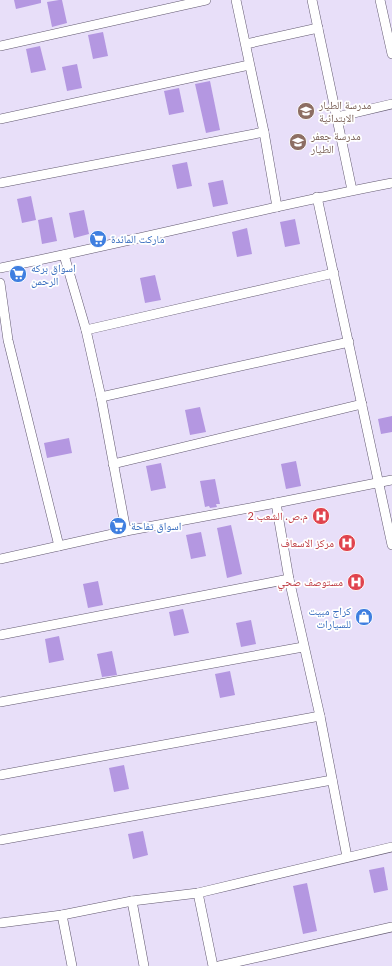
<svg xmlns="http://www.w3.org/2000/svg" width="392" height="966" viewBox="0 0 392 966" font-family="Lato,'Noto Naskh Arabic',sans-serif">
<rect width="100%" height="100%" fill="#e8dff9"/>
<!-- building -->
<g fill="#b497e1">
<path d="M14,0h27v3l-25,6z"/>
<path d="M59,0h3l5,23 -15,4 -5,-25z"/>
<path d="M103,32l5,24 -15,3 -5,-24z"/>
<path d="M40,46l6,24 -15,3 -5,-24z"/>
<path d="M77,64l5,24 -15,3 -5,-24z"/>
<path d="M210,81l10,49 -14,3 -11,-49z"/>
<path d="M179,88l5,24 -15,3 -5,-24z"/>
<path d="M187,162l5,24 -15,3 -5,-24z"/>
<path d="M223,180l5,24 -15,3 -5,-24z"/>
<path d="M31,196l5,24 -14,3 -5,-24z"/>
<path d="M84,210l5,24 -15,4 -5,-25z"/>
<path d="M52,217l5,24 -15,3 -4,-24z"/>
<path d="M295,219l5,25 -15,3 -5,-25z"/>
<path d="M247,228l5,26 -15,3 -5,-25z"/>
<path d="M155,275l6,25 -16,3 -5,-25z"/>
<path d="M200,407l6,25 -16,3 -5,-25z"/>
<path d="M392,416v16l-11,2 -3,-15z"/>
<path d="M69,438l3,15 -25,5 -3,-15z"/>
<path d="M296,461l5,25 -15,3 -5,-25z"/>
<path d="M161,463l5,25 -15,3 -5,-25z"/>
<path d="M215,479l5,25h-4l1,3 -7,1 -1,-2 -4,1 -5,-26z"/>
<path d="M231,525l11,49 -15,4 -10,-50z"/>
<path d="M201,532l5,24 -15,3 -5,-24z"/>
<path d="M98,581l5,24 -15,3 -5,-24z"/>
<path d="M183,609l6,24 -15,3 -5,-24z"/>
<path d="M251,620l5,24 -15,3 -5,-24z"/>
<path d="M59,636l5,24 -15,3 -4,-24z"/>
<path d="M112,651l5,24 -15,2 -5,-23z"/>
<path d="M230,671l5,24 -15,3 -5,-24z"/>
<path d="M124,765l5,24 -15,3 -5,-24z"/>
<path d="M143,831l5,24 -15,4 -5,-25z"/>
<path d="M384,867l4,23 -14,3 -5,-23z"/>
<path d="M307,883l10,48 -14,3 -10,-48z"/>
</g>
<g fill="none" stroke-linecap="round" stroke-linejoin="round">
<defs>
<g id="street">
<path d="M236,0l28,132 13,75"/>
<path d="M312,0l40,190"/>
<path d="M380,0l12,54"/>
<path d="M246,44l72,-16"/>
<path d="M0,46l206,-46"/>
<path d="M337,117l55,-13"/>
<path d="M0,119l249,-54"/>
<path d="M0,183l264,-51"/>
<path d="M317,197l75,348"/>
<path d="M64,255l22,75 15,67 25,134"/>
<path d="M0,268c131,-26 261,-60 392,-85"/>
<path d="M0,283l8,57 51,206"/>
<path d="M86,330l248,-57"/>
<path d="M101,397l248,-55"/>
<path d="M113,464l249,-60"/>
<path d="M276,503l13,76 31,137 27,141"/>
<path d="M0,559l126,-28 150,-28 116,-23"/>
<path d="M0,635l289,-56"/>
<path d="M0,702l303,-55"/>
<path d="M0,775l320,-59"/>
<path d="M0,840l332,-60"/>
<path d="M198,893l15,73"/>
<path d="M132,901l12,65"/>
<path d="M62,915l10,51"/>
<path d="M0,923l62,-8 70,-14 66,-8 194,-46"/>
<path d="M219,966l173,-39"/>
</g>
</defs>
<!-- street casing -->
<use href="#street" stroke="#625970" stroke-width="10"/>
<!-- street -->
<use href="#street" stroke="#fff" stroke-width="9"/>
</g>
<!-- icons -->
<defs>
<symbol id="school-disc" viewBox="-11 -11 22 22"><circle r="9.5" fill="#8d6e63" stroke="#fff"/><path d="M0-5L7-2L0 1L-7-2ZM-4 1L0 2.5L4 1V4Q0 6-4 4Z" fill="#fff"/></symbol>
<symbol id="supermarket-disc" viewBox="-11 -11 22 22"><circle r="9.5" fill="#3f7fe0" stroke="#fff"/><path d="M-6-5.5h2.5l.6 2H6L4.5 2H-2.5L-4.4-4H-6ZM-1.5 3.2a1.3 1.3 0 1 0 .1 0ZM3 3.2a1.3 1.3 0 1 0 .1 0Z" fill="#fff"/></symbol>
<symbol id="hospital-disc" viewBox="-11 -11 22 22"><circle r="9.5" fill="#e0444e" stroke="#fff"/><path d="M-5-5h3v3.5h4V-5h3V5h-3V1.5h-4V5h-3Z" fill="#fff"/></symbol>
<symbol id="shop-disc" viewBox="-11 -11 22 22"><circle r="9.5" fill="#3f7fe0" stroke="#fff"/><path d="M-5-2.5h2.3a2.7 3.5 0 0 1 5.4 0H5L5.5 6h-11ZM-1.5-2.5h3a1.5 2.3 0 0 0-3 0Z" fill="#fff"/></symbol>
</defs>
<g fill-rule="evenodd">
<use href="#school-disc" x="296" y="101" width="20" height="20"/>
<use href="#school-disc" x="288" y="132" width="20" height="20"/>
<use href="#supermarket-disc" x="88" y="229" width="20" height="20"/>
<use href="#supermarket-disc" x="8" y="264" width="20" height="20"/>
<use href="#hospital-disc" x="311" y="506" width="20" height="20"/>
<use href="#supermarket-disc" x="108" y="516" width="20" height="20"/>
<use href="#hospital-disc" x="337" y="533" width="20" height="20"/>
<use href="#hospital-disc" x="346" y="572" width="20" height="20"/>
<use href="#shop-disc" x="354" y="607" width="20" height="20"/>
</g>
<g text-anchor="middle" stroke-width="3.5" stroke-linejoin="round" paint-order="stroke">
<!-- education labels -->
<g font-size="11" fill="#785e54" stroke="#fff" text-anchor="start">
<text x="319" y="109">مدرسة الطيار<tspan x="319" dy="13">الابتدائية</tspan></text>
<text x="311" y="140">مدرسة جعفر<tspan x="311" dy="13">الطيار</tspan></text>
</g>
<!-- shop labels -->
<g font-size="11" fill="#366cbe" stroke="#fff" text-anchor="start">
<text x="111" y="243">ماركت المائدة</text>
<text x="31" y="272">اسواق بركه<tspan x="31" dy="13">الرحمن</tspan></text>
<text x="131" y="530">اسواق تفاحة</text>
<text x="351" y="615" text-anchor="end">كراج مبيت<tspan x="351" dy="13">للسيارات</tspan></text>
</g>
<!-- health labels -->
<g font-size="11" fill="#be3a42" stroke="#fff" text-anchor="end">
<text x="308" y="520">م.ص. الشعب 2</text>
<text x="334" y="547">مركز الاسعاف</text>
<text x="343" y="586">مستوصف صحي</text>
</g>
</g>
</svg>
